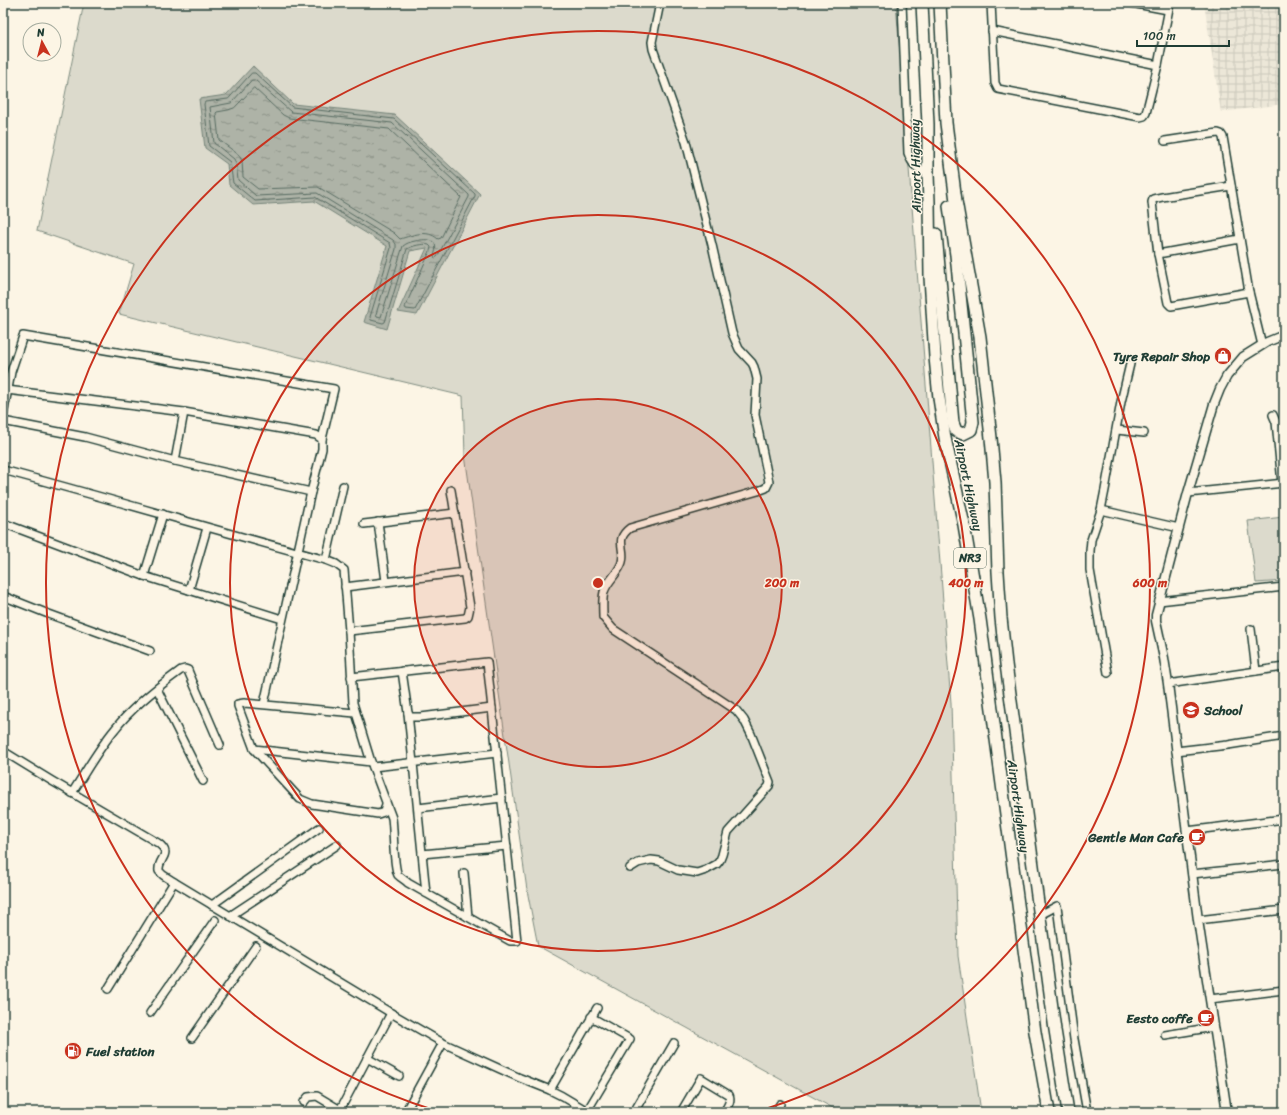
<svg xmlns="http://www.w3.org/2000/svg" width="1287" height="1115" viewBox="0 0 1287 1115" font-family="Sriracha,sans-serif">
<defs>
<pattern id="industrial-grid" width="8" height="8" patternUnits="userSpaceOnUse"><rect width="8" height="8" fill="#ece7d8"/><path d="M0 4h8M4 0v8" fill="none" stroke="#cac7ba"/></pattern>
<pattern id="water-ripples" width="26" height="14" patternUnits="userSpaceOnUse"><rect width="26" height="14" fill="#aeb3a7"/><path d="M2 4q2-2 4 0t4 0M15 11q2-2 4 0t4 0" fill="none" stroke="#8d9389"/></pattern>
</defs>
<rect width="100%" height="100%" fill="#fcf5e5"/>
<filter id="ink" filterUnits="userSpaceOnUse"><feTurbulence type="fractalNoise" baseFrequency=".025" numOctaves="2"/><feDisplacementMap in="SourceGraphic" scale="8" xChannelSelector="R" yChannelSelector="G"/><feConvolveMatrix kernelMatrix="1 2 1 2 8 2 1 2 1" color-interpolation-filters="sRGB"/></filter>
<g filter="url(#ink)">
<!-- industrial -->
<path fill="url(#industrial-grid)" d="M1204,3h80v101l-63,8z"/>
<!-- grass -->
<g fill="#dcdacc" stroke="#7e8c80">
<path d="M84,3h812l55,700 7,253 23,156h-141l-302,-166 -11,-56 -62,-435 -2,-59 -344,-82 15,-50 -97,-33z"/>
<path d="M1284,517v64l-28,2 -8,-62z"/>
</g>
<!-- water -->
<path fill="url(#water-ripples)" stroke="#758479" d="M253,66l40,38 102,11 85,79 -63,121 -19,-3 29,-64 -17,3 -23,78 -23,-7 23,-76 -73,-45 -61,4 -24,-20 -2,-21 -22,-16 -6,-49 27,-4z"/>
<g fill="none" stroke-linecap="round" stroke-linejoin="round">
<!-- shore -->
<g stroke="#586c62" stroke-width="1">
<path d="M252,73h3l37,34 102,12 81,75v2l-60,114 -9,-1 -1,-2 25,-56 1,-4 -2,-2c-6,-2 -17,1 -22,4l-22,73 -2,1 -12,-3 -1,-3 21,-69 -1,-5 -75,-46 -60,4 -22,-18 -3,-21 -21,-16 -5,-42 1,-2 23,-3z"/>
<path d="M252,80h3l36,32 101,11 77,72v2l-32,60 -2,1 -1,-2c6,-17 -5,-18 -19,-15 -5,1 -8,2 -12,5l-22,71 -4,-1 -1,-2 20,-65v-5l-3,-4 -76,-47 -61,3 -18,-16 -2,-17 -2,-4 -20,-16 -4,-36 21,-4z"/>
<path d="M254,88l29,27 6,3 100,11 72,68 -20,41 -3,1c-11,-10 -25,-4 -38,0l-6,-6 -76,-46 -60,2 -15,-12 -1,-16 -3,-6 -20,-15 -3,-27 1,-1 11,-2 6,-2z"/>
</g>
<defs>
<g id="minor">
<path d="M902,3l6,150c4,12 9,16 20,21"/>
<path d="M991,3l4,80 3,6 142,28 4,-1 2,-3 12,-48 12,-62"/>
<path d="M1131,3l37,7"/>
<path d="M992,31l166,34"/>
<path d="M1165,141l53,-8 3,1 2,3 26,155 13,53"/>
<path d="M1231,186l-69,11 -9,2 -1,3 6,52 10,49 3,3 78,-14"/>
<path d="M1158,254l82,-15"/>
<path d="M7,390l177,22 132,23 6,4v10l-11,43 -47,212"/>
<path d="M1273,415l3,7 6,61"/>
<path d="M3,416l8,-44 12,-36 311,53 -12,50"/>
<path d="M3,421l82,16 90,24 136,31"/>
<path d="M1117,430l27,3"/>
<path d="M175,461l9,-49"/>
<path d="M3,470c108,29 215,61 323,90l10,4 8,6 5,61 4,72 18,59 21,56c2,13 1,48 6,57 3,3 7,5 10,8l102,58h7l-30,-279 -136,15"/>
<path d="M1188,493l96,-10"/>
<path d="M1101,510l78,18"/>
<path d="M378,522l8,59"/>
<path d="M3,523l141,53 138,43"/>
<path d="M364,524l91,-11"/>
<path d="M326,560l17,-74"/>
<path d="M144,576l19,-62"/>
<path d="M345,587l120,-15"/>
<path d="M189,590l18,-62"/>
<path d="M3,596l43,17 104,38"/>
<path d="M1159,601l125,-14"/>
<path d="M1251,629l5,42"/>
<path d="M349,631l116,-13 3,-2 2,-9 -19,-117"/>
<path d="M402,671l6,42 2,4h11l71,-9"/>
<path d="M1108,673l-18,-103v-19l1,-11 10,-30 4,-20 16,-88 9,-38"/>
<path d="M1168,684l116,-17"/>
<path d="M157,689l46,92"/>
<path d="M355,713l-111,-10 -6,1v2l16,43 46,50 12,5 66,10 6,-2 2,-8"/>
<path d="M408,713l18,180"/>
<path d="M254,749l117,13"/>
<path d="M3,751l49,30 106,62c16,12 -1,15 1,28l4,4 11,7 217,131 52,30 77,35 30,12 12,6 27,16"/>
<path d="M1176,751l52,-6 56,-9"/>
<path d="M373,767l124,-14"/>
<path d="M72,793c14,-22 27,-45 43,-64 17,-22 44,-43 66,-59l4,-1 3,1 1,3 31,72"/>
<path d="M418,808l84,-10"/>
<path d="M1187,831l97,-12"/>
<path d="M422,854l85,-8"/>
<path d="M630,868l8,-5 13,-3 8,1 19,9 19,3 9,-3 11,-6 3,-4 2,-5 6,-23 41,-46 1,-4 -19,-48 -7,-14 -8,-10 -123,-81 -10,-12c0,-8 -1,-17 1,-25 3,-11 15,-19 18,-30 4,-14 -8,-22 8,-34l128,-37 8,-3 3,-6 -14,-67 2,-36 -3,-12 -2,-4 -13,-14 -7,-16 -20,-88 -26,-103 -33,-93 -1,-7 8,-39"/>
<path d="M464,873l4,44"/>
<path d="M1192,874l92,-10"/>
<path d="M212,905l107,-77"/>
<path d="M1040,915l17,-9 17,133 13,73"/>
<path d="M230,916l107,-71"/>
<path d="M1198,920l86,-10"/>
<path d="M108,989l66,-107"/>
<path d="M1210,999l74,-9"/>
<path d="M150,1013l65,-93"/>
<path d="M1165,1035l49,-8"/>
<path d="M192,1038l64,-92"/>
<path d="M367,1058l32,18"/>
<path d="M550,1090l47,-82"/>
<path d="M304,1102l4,-5 9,-1 25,15"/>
<path d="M408,1107l35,-64"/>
<path d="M340,1110l51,-97"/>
<path d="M587,1111l43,-72 -39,-22"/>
<path d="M634,1112l40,-69"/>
<path d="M681,1112l20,-34 28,17c3,6 -2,12 -5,17"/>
<path d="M777,1112l3,-8"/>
</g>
<path id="tertiary" d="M1227,1112l-29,-192 -30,-236 -4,-26 -8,-37v-6l32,-122 26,-89 6,-15 7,-13 16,-19 24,-15 17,-7"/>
<g id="trunk">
<path d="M922,3l6,121v50l1,28 1,75 5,80 4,41 6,40 19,87 16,94 55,413 14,80"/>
<path d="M940,3l6,120 10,78 24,136 11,101 4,44 3,90 3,46 5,46 49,366 13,82"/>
<path d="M936,234l17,189 3,8 7,3 8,-4 2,-8 -17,-167 -7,-49"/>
</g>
</defs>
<!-- minor casing -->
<use href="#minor" stroke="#1f3d34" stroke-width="10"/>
<!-- tertiary casing -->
<use href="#tertiary" stroke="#1f3d34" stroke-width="11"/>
<!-- trunk casing -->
<use href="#trunk" stroke="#1f3d34" stroke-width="14"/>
<!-- minor -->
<use href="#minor" stroke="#fcf5e5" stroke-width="7"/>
<!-- tertiary -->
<use href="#tertiary" stroke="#fcf5e5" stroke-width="8"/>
<!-- trunk -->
<use href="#trunk" stroke="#fcf5e5" stroke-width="11"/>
</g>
</g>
<!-- distance rings -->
<circle cx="598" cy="583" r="184" fill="#c8321e" fill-opacity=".12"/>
<g fill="none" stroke="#c8321e" stroke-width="2">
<circle cx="598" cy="583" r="184"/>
<circle cx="598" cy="583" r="368"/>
<path d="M437 1111A552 552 0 1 1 759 1111"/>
</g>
<!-- icons -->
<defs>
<symbol id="shop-disc" viewBox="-11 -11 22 22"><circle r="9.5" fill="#c8321e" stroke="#fcf5e5"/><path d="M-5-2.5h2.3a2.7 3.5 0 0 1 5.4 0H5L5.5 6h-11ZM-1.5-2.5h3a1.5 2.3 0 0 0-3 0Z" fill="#fff"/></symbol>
<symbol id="school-disc" viewBox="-11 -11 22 22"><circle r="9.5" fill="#c8321e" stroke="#fcf5e5"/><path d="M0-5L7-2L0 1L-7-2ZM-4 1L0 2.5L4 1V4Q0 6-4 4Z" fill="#fff"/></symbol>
<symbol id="cafe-disc" viewBox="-11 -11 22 22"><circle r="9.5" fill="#c8321e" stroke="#fcf5e5"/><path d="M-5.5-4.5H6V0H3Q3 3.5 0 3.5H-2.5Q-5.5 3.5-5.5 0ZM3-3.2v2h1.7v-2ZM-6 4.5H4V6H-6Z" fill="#fff"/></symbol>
<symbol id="fuel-disc" viewBox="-11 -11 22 22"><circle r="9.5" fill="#c8321e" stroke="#fcf5e5"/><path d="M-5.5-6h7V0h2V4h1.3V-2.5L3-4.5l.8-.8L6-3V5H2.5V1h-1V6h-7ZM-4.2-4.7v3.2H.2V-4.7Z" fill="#fff"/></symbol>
</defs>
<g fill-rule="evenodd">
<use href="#shop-disc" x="1213" y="346" width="20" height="20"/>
<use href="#school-disc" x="1181" y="700" width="20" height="20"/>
<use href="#cafe-disc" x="1187" y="827" width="20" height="20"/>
<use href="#cafe-disc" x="1196" y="1008" width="20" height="20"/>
<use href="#fuel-disc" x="63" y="1041" width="20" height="20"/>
</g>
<g text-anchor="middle" stroke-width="3" stroke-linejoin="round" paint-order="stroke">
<!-- shield labels -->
<rect fill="#fcf5e5" stroke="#617469" stroke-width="1" x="954" y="548" width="32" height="20" rx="3"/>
<g font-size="12" font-weight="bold" fill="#1f3d34">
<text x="970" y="562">NR3</text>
</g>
<!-- street labels -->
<g font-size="13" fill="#1f3d34" stroke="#fcf5e5">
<text transform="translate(915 166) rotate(-91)" y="5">Airport Highway</text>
<text transform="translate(969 485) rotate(78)" y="5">Airport Highway</text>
<text transform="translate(1019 806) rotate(82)" y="5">Airport Highway</text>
</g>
<!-- poi labels -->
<g font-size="13" font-weight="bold" fill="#1f3d34" stroke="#fcf5e5" text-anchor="end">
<text x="1210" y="361">Tyre Repair Shop</text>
<text x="1204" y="715" text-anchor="start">School</text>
<text x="1184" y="842">Gentle Man Cafe</text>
<text x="1193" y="1023">Eesto coffe</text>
<text x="86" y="1056" text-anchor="start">Fuel station</text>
</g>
</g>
<circle cx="598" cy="583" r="6" fill="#c8321e" stroke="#fcf5e5" stroke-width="2"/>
<g font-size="12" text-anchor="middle" font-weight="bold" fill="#c8321e" stroke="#fcf5e5" stroke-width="3" stroke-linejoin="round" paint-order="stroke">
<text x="782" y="587">200 m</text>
<text x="966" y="587">400 m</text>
<text x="1150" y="587">600 m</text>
</g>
<!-- margin -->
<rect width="1287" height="1115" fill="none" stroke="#fcf5e5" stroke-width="16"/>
<rect x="8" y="8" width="1271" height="1099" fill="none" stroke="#1f3d34" stroke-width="1.5" filter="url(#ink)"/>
<!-- north arrow -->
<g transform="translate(42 42) rotate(353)"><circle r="19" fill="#fcf5e5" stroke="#a4ab9e"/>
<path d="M0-3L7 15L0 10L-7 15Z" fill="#c8321e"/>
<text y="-6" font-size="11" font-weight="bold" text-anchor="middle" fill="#1f3d34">N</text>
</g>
<!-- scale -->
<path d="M1137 40v6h92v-6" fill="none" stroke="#1f3d34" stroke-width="2"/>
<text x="1143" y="40" font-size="12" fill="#1f3d34" stroke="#fcf5e5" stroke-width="3" paint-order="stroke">100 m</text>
</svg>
